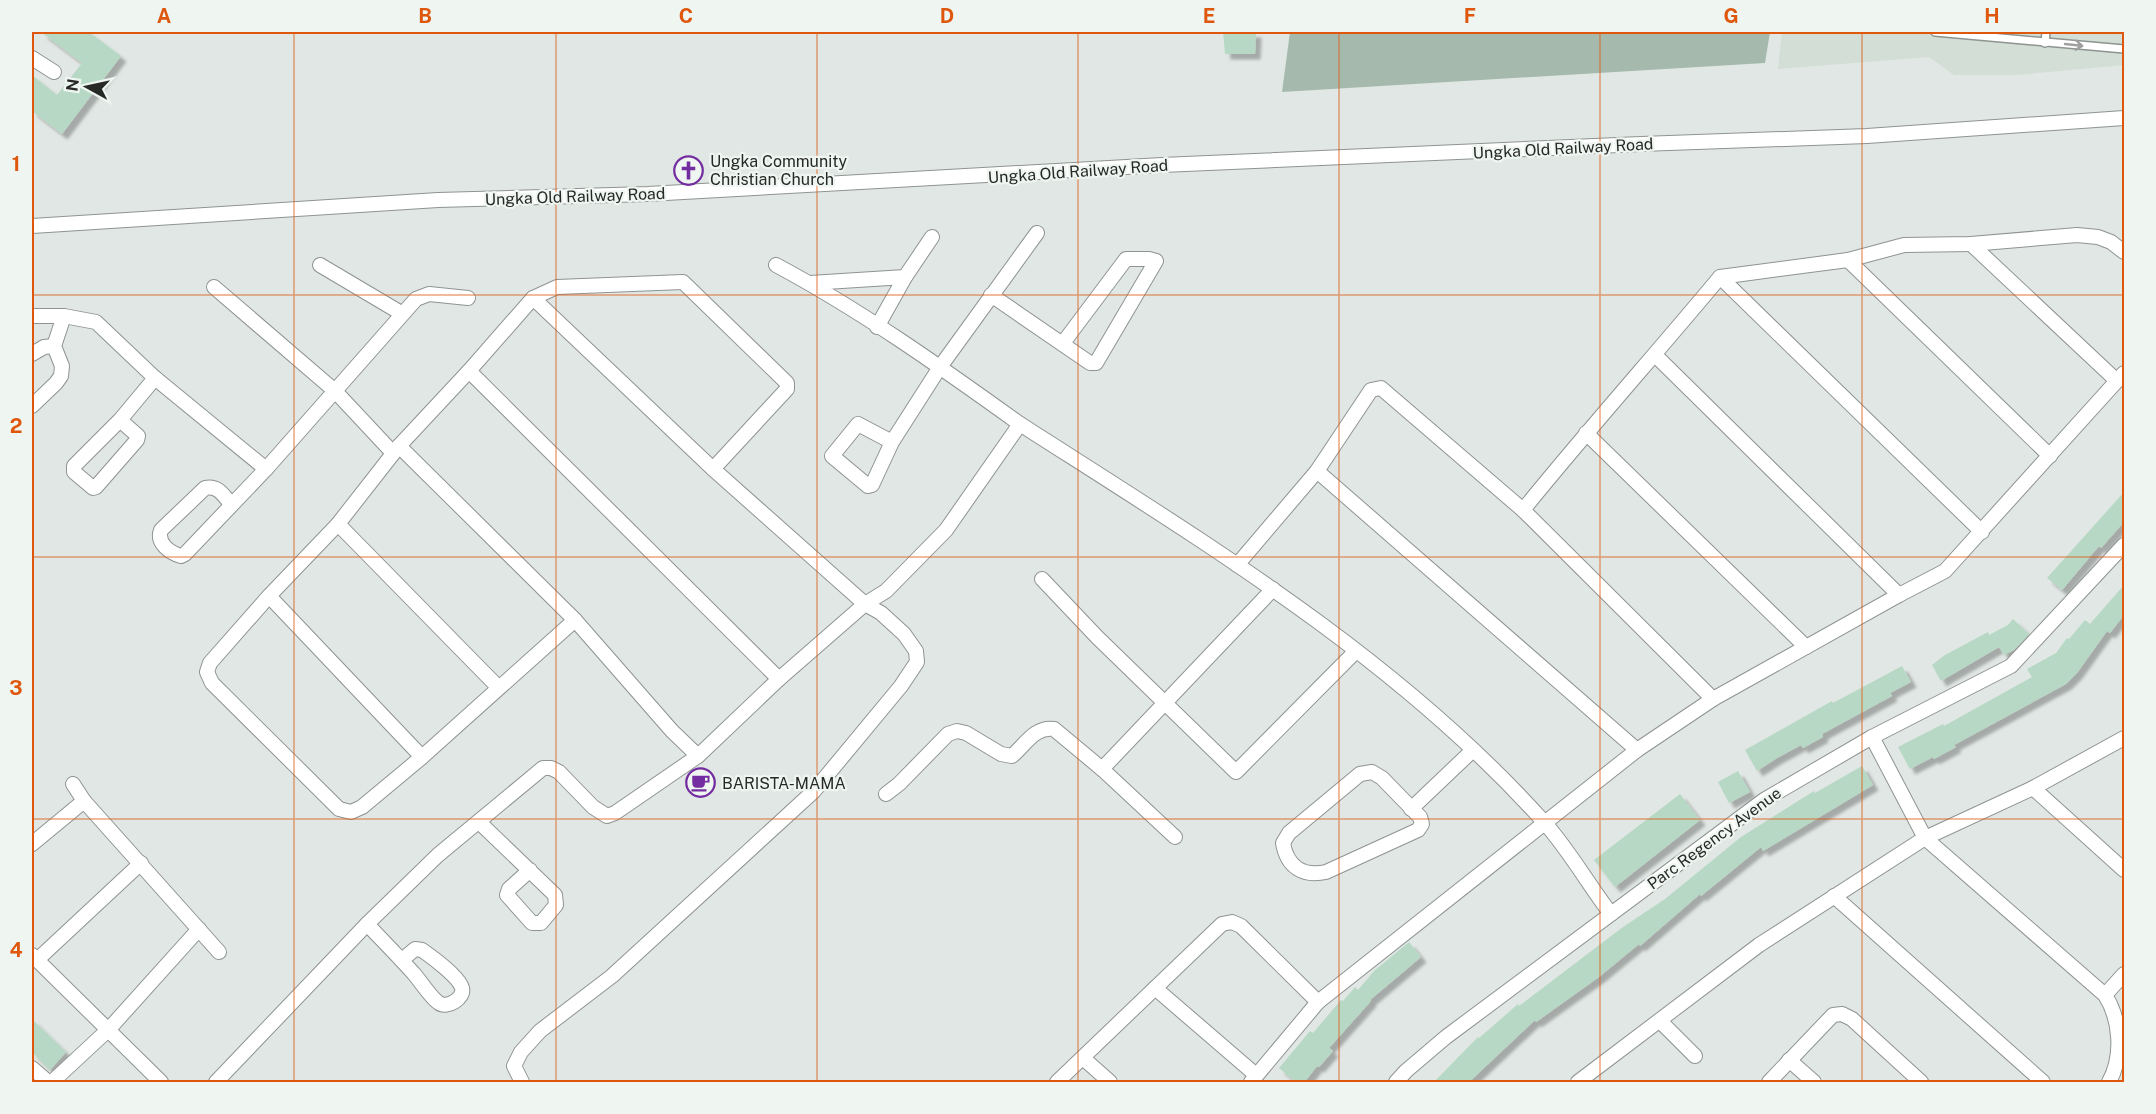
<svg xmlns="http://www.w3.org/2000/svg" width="2156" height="1114" viewBox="0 0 2156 1114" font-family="'Public Sans',sans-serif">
<defs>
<filter id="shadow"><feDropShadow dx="5.5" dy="5.5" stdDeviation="1.5" flood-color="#0004"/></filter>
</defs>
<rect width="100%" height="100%" fill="#e1e7e4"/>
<!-- built -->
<path fill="#d2ded6" d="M1782,32h342v33l-107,10h-63l-25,-18 -151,12z"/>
<!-- green -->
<path fill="#a5baad" d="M1290,32h480l-5,31 -483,29z"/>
<!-- building -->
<g fill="#b7d8c4" filter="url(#shadow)">
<path d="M41,32h48l32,24 -59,78 -30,-23v-36l25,20 25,-32z"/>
<path d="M1223,32h33l-1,22h-30z"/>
<path d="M2124,492v30l-23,26 -2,-2 -37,44 -15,-12z"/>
<path d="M2124,585v30l-14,18 -3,-2 -30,42 -11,11 -112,61 2,2 -22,12 -1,-2 -23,12 -12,-22 45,-23 1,2 88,-49 -5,-8 29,-16 11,-15 2,1 16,-19 5,4z"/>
<path d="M2013,619l16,15 -15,16 -10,5 -5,-8 -58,34 -9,-16 13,-10 43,-23 1,3 19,-10z"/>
<path d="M1902,666l9,16 -21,11 2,3 -70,38 1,3 -20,11 -2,-3 -24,13 -20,13 -12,-21 87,-49 1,2z"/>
<path d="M1862,766l11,19 -110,66 -2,-4 -60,49 -1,-2 -60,52 -1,-2 -40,33 -63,45 -1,-2 -67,63h-35l45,-46 1,1 39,-34 1,2 104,-79 42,-28 76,-62 73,-46 1,2z"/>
<path d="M1738,771l12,21 -21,11 -11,-21z"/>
<path d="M1680,794l20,26 -85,67 -21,-27z"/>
<path d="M1409,942l12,15 -51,43 1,1 -42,47 4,3 -14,16 -2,-1 -13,17h-7l-18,-15 31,-37 3,2 28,-33 2,1 12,-14 3,3 16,-19z"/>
<path d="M32,1019l34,33 -16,18 -18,-18z"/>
</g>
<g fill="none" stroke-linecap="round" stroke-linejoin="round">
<defs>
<g id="lane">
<path d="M1935,32l189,17"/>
<path d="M2045,43l1,-11"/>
</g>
<g id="street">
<path d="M32,58l22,14"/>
<path d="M32,226l406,-26 210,-6 514,-29 479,-21 226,-8 257,-18"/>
<path d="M1971,244l146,137"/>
<path d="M1848,260l202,196"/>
<path d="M320,265l81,48"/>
<path d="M776,265c86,46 166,103 244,159"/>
<path d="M1720,277l262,255"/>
<path d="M810,283l95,-6 27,-40"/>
<path d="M214,287l121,104 58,62"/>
<path d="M991,295l99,68h6l60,-102 -7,-2h-23l-63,84"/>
<path d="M32,316h32l32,6 59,56 111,91"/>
<path d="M877,327l28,-50"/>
<path d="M32,354l12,-7 10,-1"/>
<path d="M1655,355l244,240"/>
<path d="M469,371l310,308"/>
<path d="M32,406l24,-23 5,-7 1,-10 -8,-20 10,-30"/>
<path d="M120,420l18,16 -1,4 -41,47 -3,1 -19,-16v-6l46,-46 35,-42"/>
<path d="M1586,433l220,214"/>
<path d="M892,442l-34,-18 -26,32 36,30 4,-1 20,-43 48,-75 97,-134"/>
<path d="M399,446l176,174 97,111 26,25"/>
<path d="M1317,471l320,279"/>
<path d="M231,504c-8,-9 -13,-19 -26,-16l-44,42c-5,13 9,23 20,26l4,-2 81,-85 150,-170 13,-5 39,4"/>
<path d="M1523,510c64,-79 132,-155 197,-233l128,-17 56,-15 67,-1 106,-9 21,2 13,5 13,10"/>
<path d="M338,524l160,163"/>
<path d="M1237,565l80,-94 54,-81 10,-2 142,122 190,189"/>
<path d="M1042,579l55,58 139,135 120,-121"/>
<path d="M269,596l153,161"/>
<path d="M575,620l-153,137 -60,50 -11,5 -12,-3 -127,-126 -5,-11 3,-9 59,-67 69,-72 61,-78 70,-75 64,-73 24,-11 126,-5 104,101v6l-74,80"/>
<path d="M1872,737l53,101 180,157c16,25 18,62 4,87"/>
<path d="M1102,769l73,68"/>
<path d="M1372,772l10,6 38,39 2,7 -4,6 -92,42c-23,5 -39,-5 -43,-29l6,-10 71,-59z"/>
<path d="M73,784l11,17 135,151"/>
<path d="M2033,788l91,82"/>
<path d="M886,794l13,-10 49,-50 9,-3 9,2 35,21 11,2c13,-11 23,-30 42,-27l48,40 171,-180"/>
<path d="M1411,809l62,-59"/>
<path d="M479,822l76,73 1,10 -15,18h-9l-25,-28 2,-6 21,-19"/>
<path d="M32,844l52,-43"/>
<path d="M1834,896l209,186"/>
<path d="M367,924c16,17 33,34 48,51 6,7 17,24 24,28 8,6 26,-5 23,-15 -3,-11 -30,-31 -40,-38l-7,-1 -13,11"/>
<path d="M32,955l129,127"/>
<path d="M37,960l104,-97"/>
<path d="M1155,988l101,87"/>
<path d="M2105,995l19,-21"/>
<path d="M1660,1021l35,35"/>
<path d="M1083,1058l27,24"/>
<path d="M1789,1060l25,22"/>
<path d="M32,1068l16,14"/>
<path d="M52,1082l57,-53 90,-100"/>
<path d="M216,1082l151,-158 71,-69 105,-87h8l8,4 34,35 14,9 8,-3 83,-57 81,-77 86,-75 21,-13 60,-61 74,-106c184,118 377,234 524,398 25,28 44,62 67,92"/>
<path d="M522,1082l-8,-16 7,-14 19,-21 72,-55 202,-185 87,-105 16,-24 -1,-11 -12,-17 -23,-21 -16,-9 -152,-135 -180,-171"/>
<path d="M1057,1082l165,-158 10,-2 9,4 77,76"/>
<path d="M1251,1082l67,-80 319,-252 76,-51 186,-104 46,-24 179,-198"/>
<path d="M1396,1082l10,-11 40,-34 318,-237 108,-63 139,-71 113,-121"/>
<path d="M1578,1082l181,-137 166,-107 108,-50 91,-50"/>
<path d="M1769,1082l64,-67 9,-1 10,5 69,63"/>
</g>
</defs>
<!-- lane casing -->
<use href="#lane" stroke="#8e9490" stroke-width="10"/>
<!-- street casing -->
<use href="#street" stroke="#8e9490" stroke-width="16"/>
<!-- lane -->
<use href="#lane" stroke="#fff" stroke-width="7"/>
<!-- street -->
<use href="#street" stroke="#fff" stroke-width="14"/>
</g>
<!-- one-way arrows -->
<defs><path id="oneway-shaft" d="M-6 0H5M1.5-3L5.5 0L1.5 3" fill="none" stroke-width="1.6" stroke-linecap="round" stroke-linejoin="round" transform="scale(1.5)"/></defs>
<use stroke="#9e9f9e" href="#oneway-shaft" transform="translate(2074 45) rotate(6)"/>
<!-- grid -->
<path fill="none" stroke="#de570d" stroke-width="1.5" stroke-opacity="0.55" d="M294,32v1050M556,32v1050M817,32v1050M1078,32v1050M1339,32v1050M1600,32v1050M1862,32v1050M32,295h2092M32,557h2092M32,819h2092"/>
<!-- icons -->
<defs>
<symbol id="church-ring" viewBox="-11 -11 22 22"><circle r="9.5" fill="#eff5f1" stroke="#742da0" stroke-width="1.5"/><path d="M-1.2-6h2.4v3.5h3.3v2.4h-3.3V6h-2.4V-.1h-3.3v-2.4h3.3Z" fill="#742da0"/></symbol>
<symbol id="cafe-ring" viewBox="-11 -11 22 22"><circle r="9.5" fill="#eff5f1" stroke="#742da0" stroke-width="1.5"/><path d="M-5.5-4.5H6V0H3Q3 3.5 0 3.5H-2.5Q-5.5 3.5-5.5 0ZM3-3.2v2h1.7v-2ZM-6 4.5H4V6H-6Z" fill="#742da0"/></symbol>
</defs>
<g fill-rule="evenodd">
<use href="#church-ring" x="672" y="154" width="33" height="33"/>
<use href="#cafe-ring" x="684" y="766" width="33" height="33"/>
</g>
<g text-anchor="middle" stroke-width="4.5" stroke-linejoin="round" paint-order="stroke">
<!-- street labels -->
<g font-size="16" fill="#272927" stroke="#eff5f1">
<text transform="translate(1563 148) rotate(-3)" y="6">Ungka Old Railway Road</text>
<text transform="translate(1078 171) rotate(-4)" y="6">Ungka Old Railway Road</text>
<text transform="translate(575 196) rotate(-2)" y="6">Ungka Old Railway Road</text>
<text transform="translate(1714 838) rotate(-36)" y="6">Parc Regency Avenue</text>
</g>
<!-- poi labels -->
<g font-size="16" fill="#272927" stroke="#eff5f1" text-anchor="start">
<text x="710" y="167">Ungka Community<tspan x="710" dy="18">Christian Church</tspan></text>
<text x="722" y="789">BARISTA-MAMA</text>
</g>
</g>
<!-- border -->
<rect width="2156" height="1114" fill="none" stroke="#eff5f1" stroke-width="66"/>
<!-- north arrow -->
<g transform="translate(87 87) rotate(278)" stroke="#eff5f1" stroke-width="4.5" paint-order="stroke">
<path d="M0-4.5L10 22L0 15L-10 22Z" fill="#272927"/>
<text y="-9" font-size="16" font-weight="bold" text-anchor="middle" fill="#272927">N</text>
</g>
<rect x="33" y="33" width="2090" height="1048" fill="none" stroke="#de570d" stroke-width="2"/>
<g font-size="20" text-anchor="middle" font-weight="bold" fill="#de570d">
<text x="164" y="23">A</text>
<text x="425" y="23">B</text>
<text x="686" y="23">C</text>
<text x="947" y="23">D</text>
<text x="1209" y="23">E</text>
<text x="1470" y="23">F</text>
<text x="1731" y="23">G</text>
<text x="1992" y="23">H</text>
<text x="16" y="171">1</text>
<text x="16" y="433">2</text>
<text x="16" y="695">3</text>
<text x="16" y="957">4</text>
</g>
</svg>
